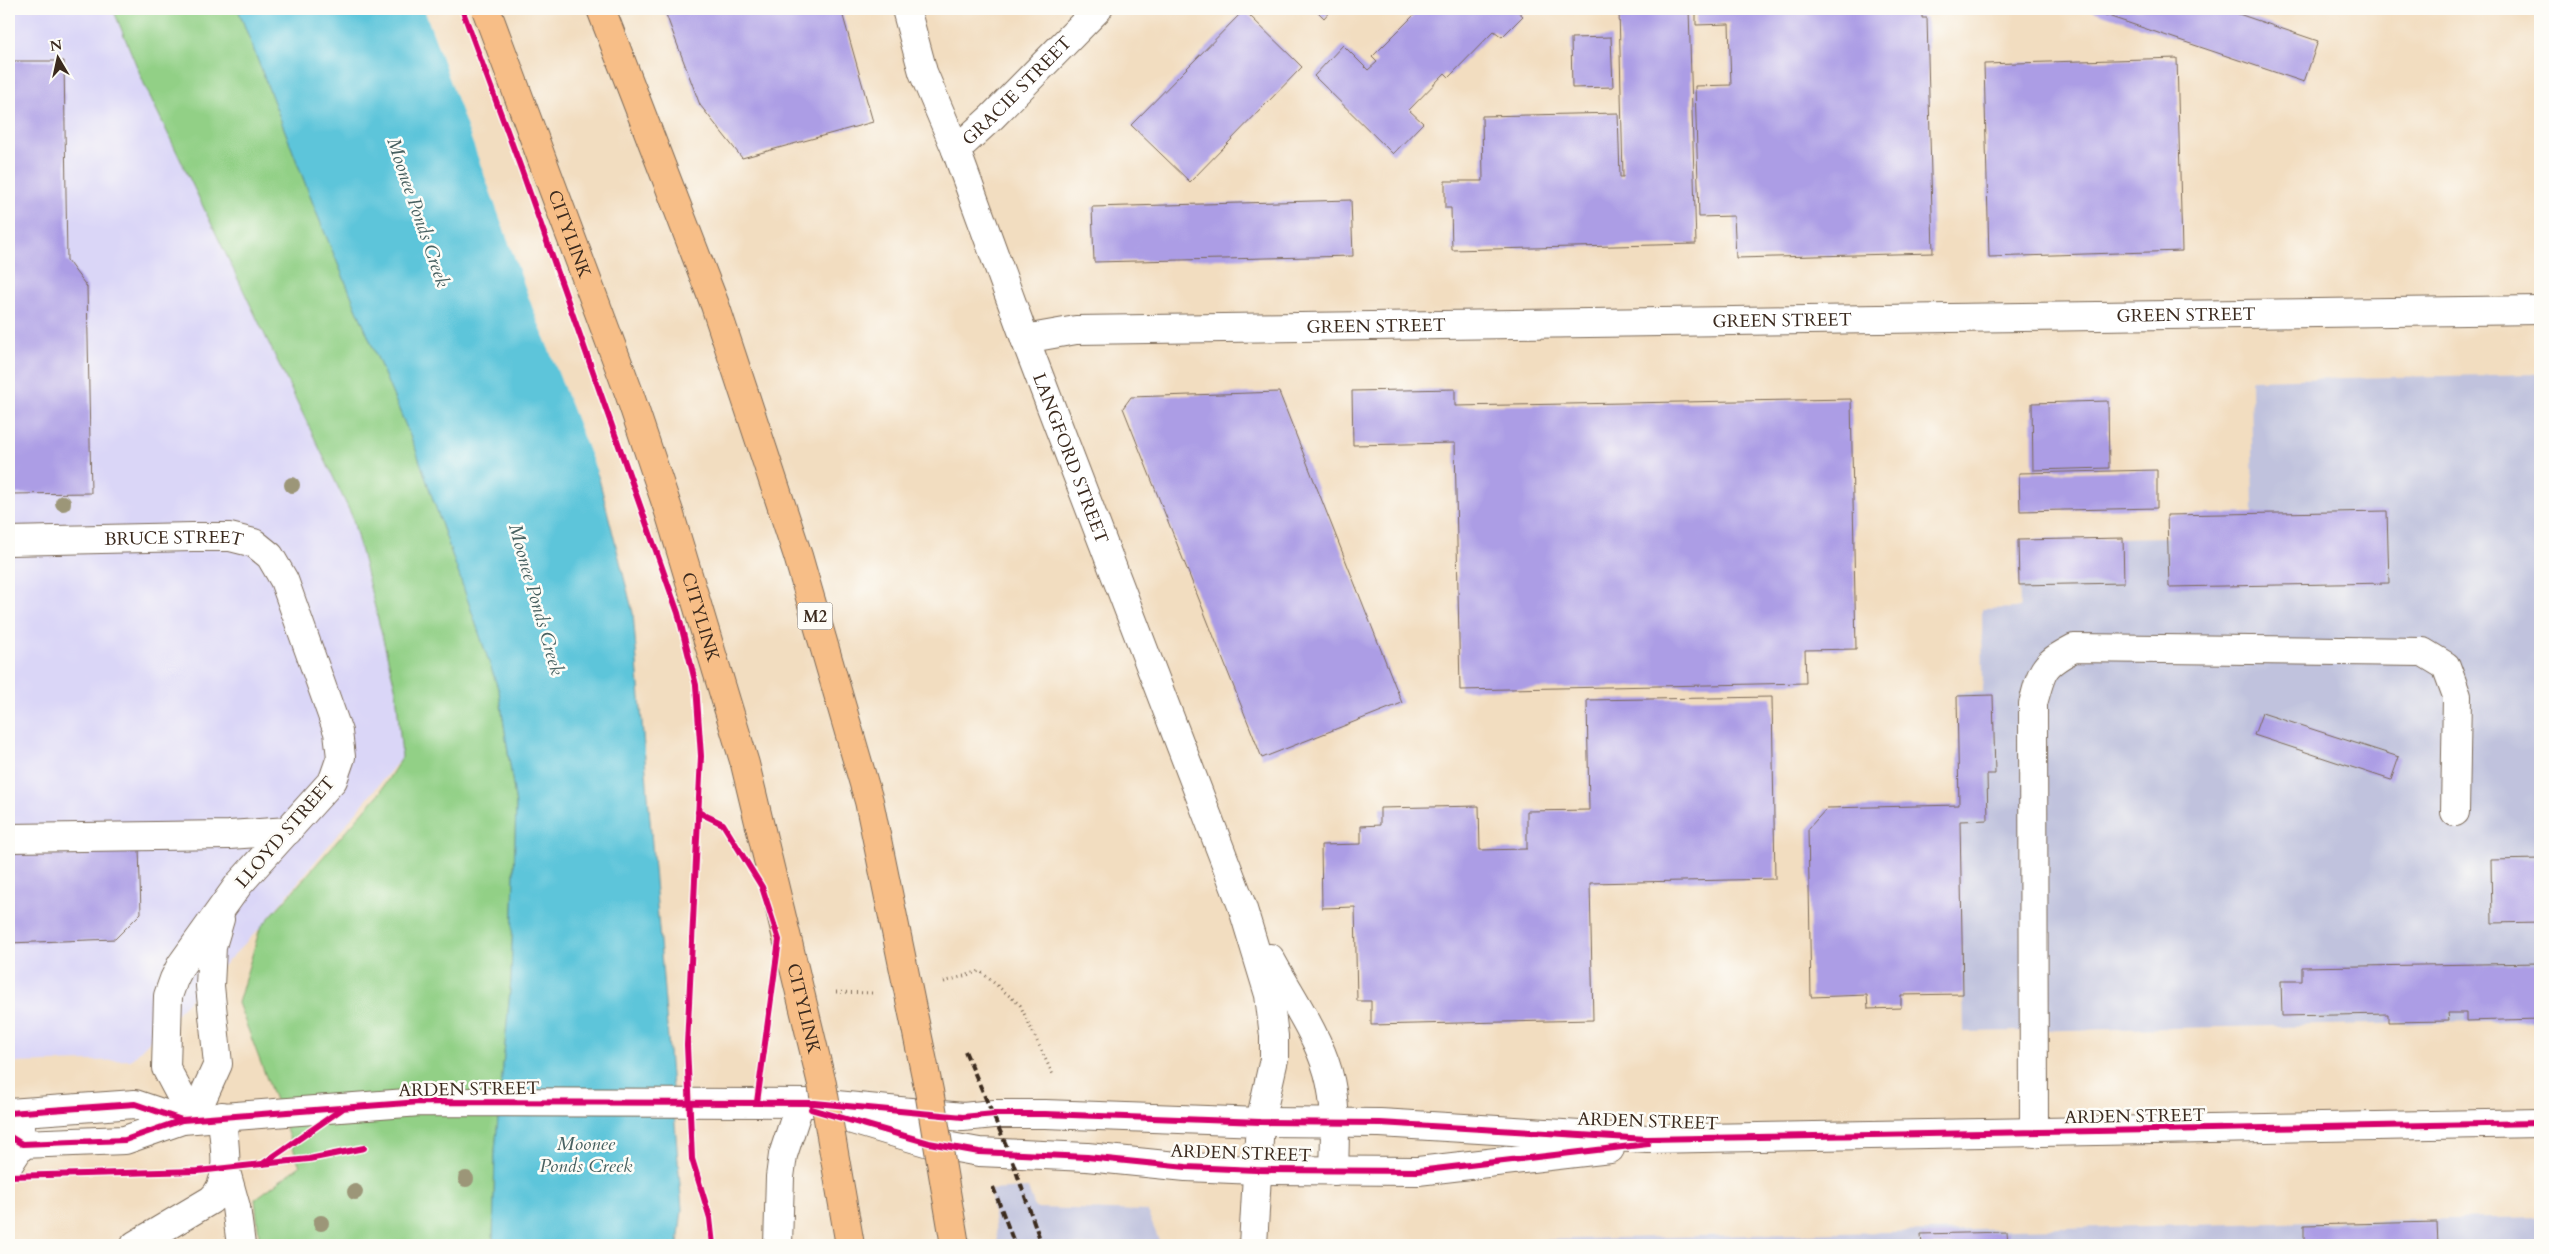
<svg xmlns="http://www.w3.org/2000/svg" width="2549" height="1254" viewBox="0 0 2549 1254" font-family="Cardo,serif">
<rect width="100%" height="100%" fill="#fdfcf7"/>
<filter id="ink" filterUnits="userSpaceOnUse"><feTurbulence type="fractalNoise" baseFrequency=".02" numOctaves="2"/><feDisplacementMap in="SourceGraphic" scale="10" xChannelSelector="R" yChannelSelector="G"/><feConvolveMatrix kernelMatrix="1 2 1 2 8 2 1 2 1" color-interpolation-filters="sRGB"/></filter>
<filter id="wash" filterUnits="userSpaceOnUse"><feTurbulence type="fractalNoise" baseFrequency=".0096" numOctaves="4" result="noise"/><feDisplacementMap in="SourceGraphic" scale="20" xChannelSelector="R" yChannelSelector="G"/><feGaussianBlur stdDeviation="1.12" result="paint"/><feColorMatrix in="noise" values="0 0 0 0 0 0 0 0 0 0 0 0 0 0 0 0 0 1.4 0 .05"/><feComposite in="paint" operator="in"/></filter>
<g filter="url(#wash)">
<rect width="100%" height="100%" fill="#f2ddc0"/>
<!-- built -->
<path fill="#dad6f7" d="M9,9h125l218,507 44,175 6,66 -142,171 -129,132 -122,3z"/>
<!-- industrial -->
<g fill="#c0c2dd">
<path d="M2540,374v647l-576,11 -7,-339 26,-1 -1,-83 38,-1 -2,-68 149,-3v-22l86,-2 -2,-133z"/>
<path d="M1028,1188l7,20 112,3 14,34h-163l-8,-55z"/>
<path d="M2540,1217v28h-1230z"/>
</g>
<!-- green -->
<path fill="#92d086" stroke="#667d52" d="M113,9h125l79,205 99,236 83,241 17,114 -5,175 -16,171 -2,94h-233l-5,-46 45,-33 -62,-163 22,-75 119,-134 23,-37 -6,-66 -44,-175 -207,-430z"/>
<!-- water -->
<path fill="#5dc5da" stroke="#4c787c" d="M238,9h194l161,446 40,158 49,596 -4,36h-185l2,-94 16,-171 5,-175 -17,-114 -83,-241 -99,-236z"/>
<!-- pier -->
<path fill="#f2ddc0" d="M424,9h11l160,445 9,36 -71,-181z"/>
<g id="blocks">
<!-- building -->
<g fill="#ac9de5">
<path d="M664,9h177l32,113 -131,36 -42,-53z"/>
<path d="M1315,9h17l-8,9z"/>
<path d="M1420,9h95l8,7 -21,21 -8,-6 -45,46 -4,-4 -36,37 14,13 -30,31 -79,-78 29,-31 25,25 9,-8 -5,-5z"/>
<path d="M1619,9h70l7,235 -244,6 -1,-42h-6v-27h38l-1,-65 136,-3 2,64h3z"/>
<path d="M1696,9h226v9h5l6,235 -197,5 -2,-42 -35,1 -4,-131 36,-1 -2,-61 -33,1z"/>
<path d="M2087,9h137l94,32 -14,41z"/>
<path d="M1244,10l58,57 -112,115 -59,-57z"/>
<path d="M1611,37l2,50 -41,1 -1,-50z"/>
<path d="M2177,58l5,193 -193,6 -5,-193z"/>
<path d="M9,61h55l3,199 20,27 4,206 -82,1z"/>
<path d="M1351,200l2,56 -259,6 -2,-55z"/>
<path d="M1455,389v17l396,-7 5,250 -51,1 1,33 -346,7 -5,-247 -102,2 -1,-54z"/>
<path d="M1279,392l123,311 -140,55 -139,-350 8,-11z"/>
<path d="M2108,401l1,67 -76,2 -1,-67z"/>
<path d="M2157,470v38l-137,3 -1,-38z"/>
<path d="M2387,511l2,72 -220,4 -2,-72z"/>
<path d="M2123,538l1,45 -105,2 -1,-45z"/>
<path d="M1993,695l2,79h-8l1,46 -28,1 3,173 -62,1v13l-33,1 -1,-14 -56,2 -3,-168 19,-21 132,-3 -2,-109z"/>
<path d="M1772,697l3,182 -185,4 3,137 -222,5v-24h-14l-2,-94 -33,1 -1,-63 40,-1v-18l19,-1v-17l99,-2 1,44 47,-1v-38l62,-1 -2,-110z"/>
<path d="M2262,713l137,44 -8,23 -137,-45z"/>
<path d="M9,847l130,1 2,65 -26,26 -106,4z"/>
<path d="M2540,859v63l-48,1 -1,-63z"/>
<path d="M2540,963v56l-74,2v-8h-18l1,8 -61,1v-8l-106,2 -1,-35h21v-14z"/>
<path d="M2437,1222l1,23h-134v-20z"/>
<path d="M2007,1232l1,13h-86l-1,-11z"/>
<path d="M2293,1241l1,4h-45v-1z"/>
</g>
</g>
</g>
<g filter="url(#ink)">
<use href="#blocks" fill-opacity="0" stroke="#7b6957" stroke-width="1"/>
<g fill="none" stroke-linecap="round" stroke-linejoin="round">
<defs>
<g id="minor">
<path id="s1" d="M906,9l17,63 33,78 69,189 217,567 27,89 5,41v23l-14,63 -7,123"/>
<path id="s2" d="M956,150l36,-33 106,-108"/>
<path id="s3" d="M1025,339l51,-9 1464,-20"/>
<path id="s4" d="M9,541l184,-4h37l24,6 16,13 14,24 54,152 3,25 -8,23 -94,104 -58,81 -7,14 -6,17 -2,72 27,51"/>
<path d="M9,838l220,-3 59,-4"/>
<path d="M1270,958c19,36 47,75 58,114 9,32 7,66 6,99"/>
<path d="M9,1113l126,-9 47,16"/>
<path d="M839,1116l90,27 50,9 108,5 99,10 70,3 162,1 192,-22"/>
<path d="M193,1119l25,-55 -8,-78 2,-40 8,-27"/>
<path d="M2034,1133l-1,-429c9,-35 9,-39 41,-56l349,4 23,14 11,30 -2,116"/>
<path d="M9,1136l13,8 103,-4 57,-20 238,-18 395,1 148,14 31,-3h51l215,8 120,1 267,16 893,-16"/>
<path d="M9,1164l13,-20 -1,-18"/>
<path d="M225,1168l11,39 5,38"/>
<path d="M135,1245l76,-45c23,-20 12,-57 11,-84"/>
<path d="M778,1245l2,-68 3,-22 16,-49"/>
</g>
</defs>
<!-- minor casing -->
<use href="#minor" stroke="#7b6957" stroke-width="30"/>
<!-- path -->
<g stroke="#7b6957" stroke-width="3" stroke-dasharray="1 4" stroke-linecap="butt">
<path d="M944,982l36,-11 40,34 33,70"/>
<path d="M836,992l36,1"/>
</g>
<!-- minor -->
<use href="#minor" stroke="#fff" stroke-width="28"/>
<!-- rail -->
<g stroke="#3b2a1e" stroke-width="4" stroke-dasharray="8 4" stroke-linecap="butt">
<path d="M965,1051l45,103 32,91"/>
<path d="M993,1187l22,58"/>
</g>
<defs>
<g id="highway-bridge">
<path id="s5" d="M486,9l143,384 41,122 75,249 77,320 28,161"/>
<path d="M601,9l114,296 83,251 71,245 60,290 26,154"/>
</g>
</defs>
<!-- highway-bridge casing -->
<use href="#highway-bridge" stroke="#7b6957" stroke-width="30" stroke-linecap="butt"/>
<!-- highway-bridge -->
<use href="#highway-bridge" stroke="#f7be87" stroke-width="28"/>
<defs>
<g id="cycleway">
<path d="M462,9l60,162 156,442 18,72 5,71 -14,289 5,114 18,59 3,27"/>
<path d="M698,812l25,12 39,63 17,53 -22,162"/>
<path d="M811,1109l118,34 50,9 108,5 99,10 70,3 162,1 230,-27"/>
<path d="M9,1113l126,-9 47,16"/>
<path d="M9,1136l13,8 103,-4 57,-20 238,-18 395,1 148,14 31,-3h51l215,8 120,1 267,16 893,-16"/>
<path d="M264,1163l78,-54"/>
<path d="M9,1176l189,-5 111,-12 55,-11"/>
</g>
</defs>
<!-- cycleway casing -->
<use href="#cycleway" stroke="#fdfcf7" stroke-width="9"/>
<!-- cycleway -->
<use href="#cycleway" stroke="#d6006c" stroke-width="6"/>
</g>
<!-- trees -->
<g fill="#9c9678">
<circle cx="292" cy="485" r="8"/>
<circle cx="63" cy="503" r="8"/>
<circle cx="466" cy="1179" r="8"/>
<circle cx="355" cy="1192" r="8"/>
<circle cx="321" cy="1223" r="8"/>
</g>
</g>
<g text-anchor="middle" stroke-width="5" stroke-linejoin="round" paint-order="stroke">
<!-- shield labels -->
<rect fill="#fdfcf7" stroke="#75695f" stroke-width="1" x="797.5" y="602.5" width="35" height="27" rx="4"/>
<g font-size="16" font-weight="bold" fill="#3b2a1e">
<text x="815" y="622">M2</text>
</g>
<!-- street labels -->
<g font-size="18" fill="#3b2a1e" stroke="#fdfcf7">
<text dy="6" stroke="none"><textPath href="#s2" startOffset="85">GRACIE STREET</textPath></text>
<text dy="6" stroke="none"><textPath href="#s5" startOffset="240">CITYLINK</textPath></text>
<text dy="6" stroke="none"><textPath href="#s3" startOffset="1162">GREEN STREET</textPath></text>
<text dy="6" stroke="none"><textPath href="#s3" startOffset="758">GREEN STREET</textPath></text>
<text dy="6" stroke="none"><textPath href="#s3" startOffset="352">GREEN STREET</textPath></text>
<text dy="6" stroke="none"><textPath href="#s1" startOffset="479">LANGFORD STREET</textPath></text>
<text dy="6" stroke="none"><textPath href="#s4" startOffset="165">BRUCE STREET</textPath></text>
<text dy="6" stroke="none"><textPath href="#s5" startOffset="645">CITYLINK</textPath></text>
<text transform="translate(285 832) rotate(-49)" y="6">LLOYD STREET</text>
<text dy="6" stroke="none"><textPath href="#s5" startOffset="1050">CITYLINK</textPath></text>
<text transform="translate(469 1089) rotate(-1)" y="6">ARDEN STREET</text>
<text transform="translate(2135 1116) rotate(-1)" y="6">ARDEN STREET</text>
<text transform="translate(1648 1121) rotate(2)" y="6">ARDEN STREET</text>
<text transform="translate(1241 1153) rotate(2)" y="6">ARDEN STREET</text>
</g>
<!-- water labels -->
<g font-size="19" font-style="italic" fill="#476060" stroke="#fdfcf7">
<text transform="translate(419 212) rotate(71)" y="7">Moonee Ponds Creek</text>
<text transform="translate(537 599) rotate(74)" y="7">Moonee Ponds Creek</text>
<text x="586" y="1150">Moonee<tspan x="586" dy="22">Ponds Creek</tspan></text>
</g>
</g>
<!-- margin -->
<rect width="2549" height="1254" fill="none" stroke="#fdfcf7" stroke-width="30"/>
<!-- north arrow -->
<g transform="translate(58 58) rotate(351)" stroke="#fdfcf7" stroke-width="4" paint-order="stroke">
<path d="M0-4L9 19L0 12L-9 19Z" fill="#3b2a1e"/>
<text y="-8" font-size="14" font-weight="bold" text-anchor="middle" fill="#3b2a1e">N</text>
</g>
</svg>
